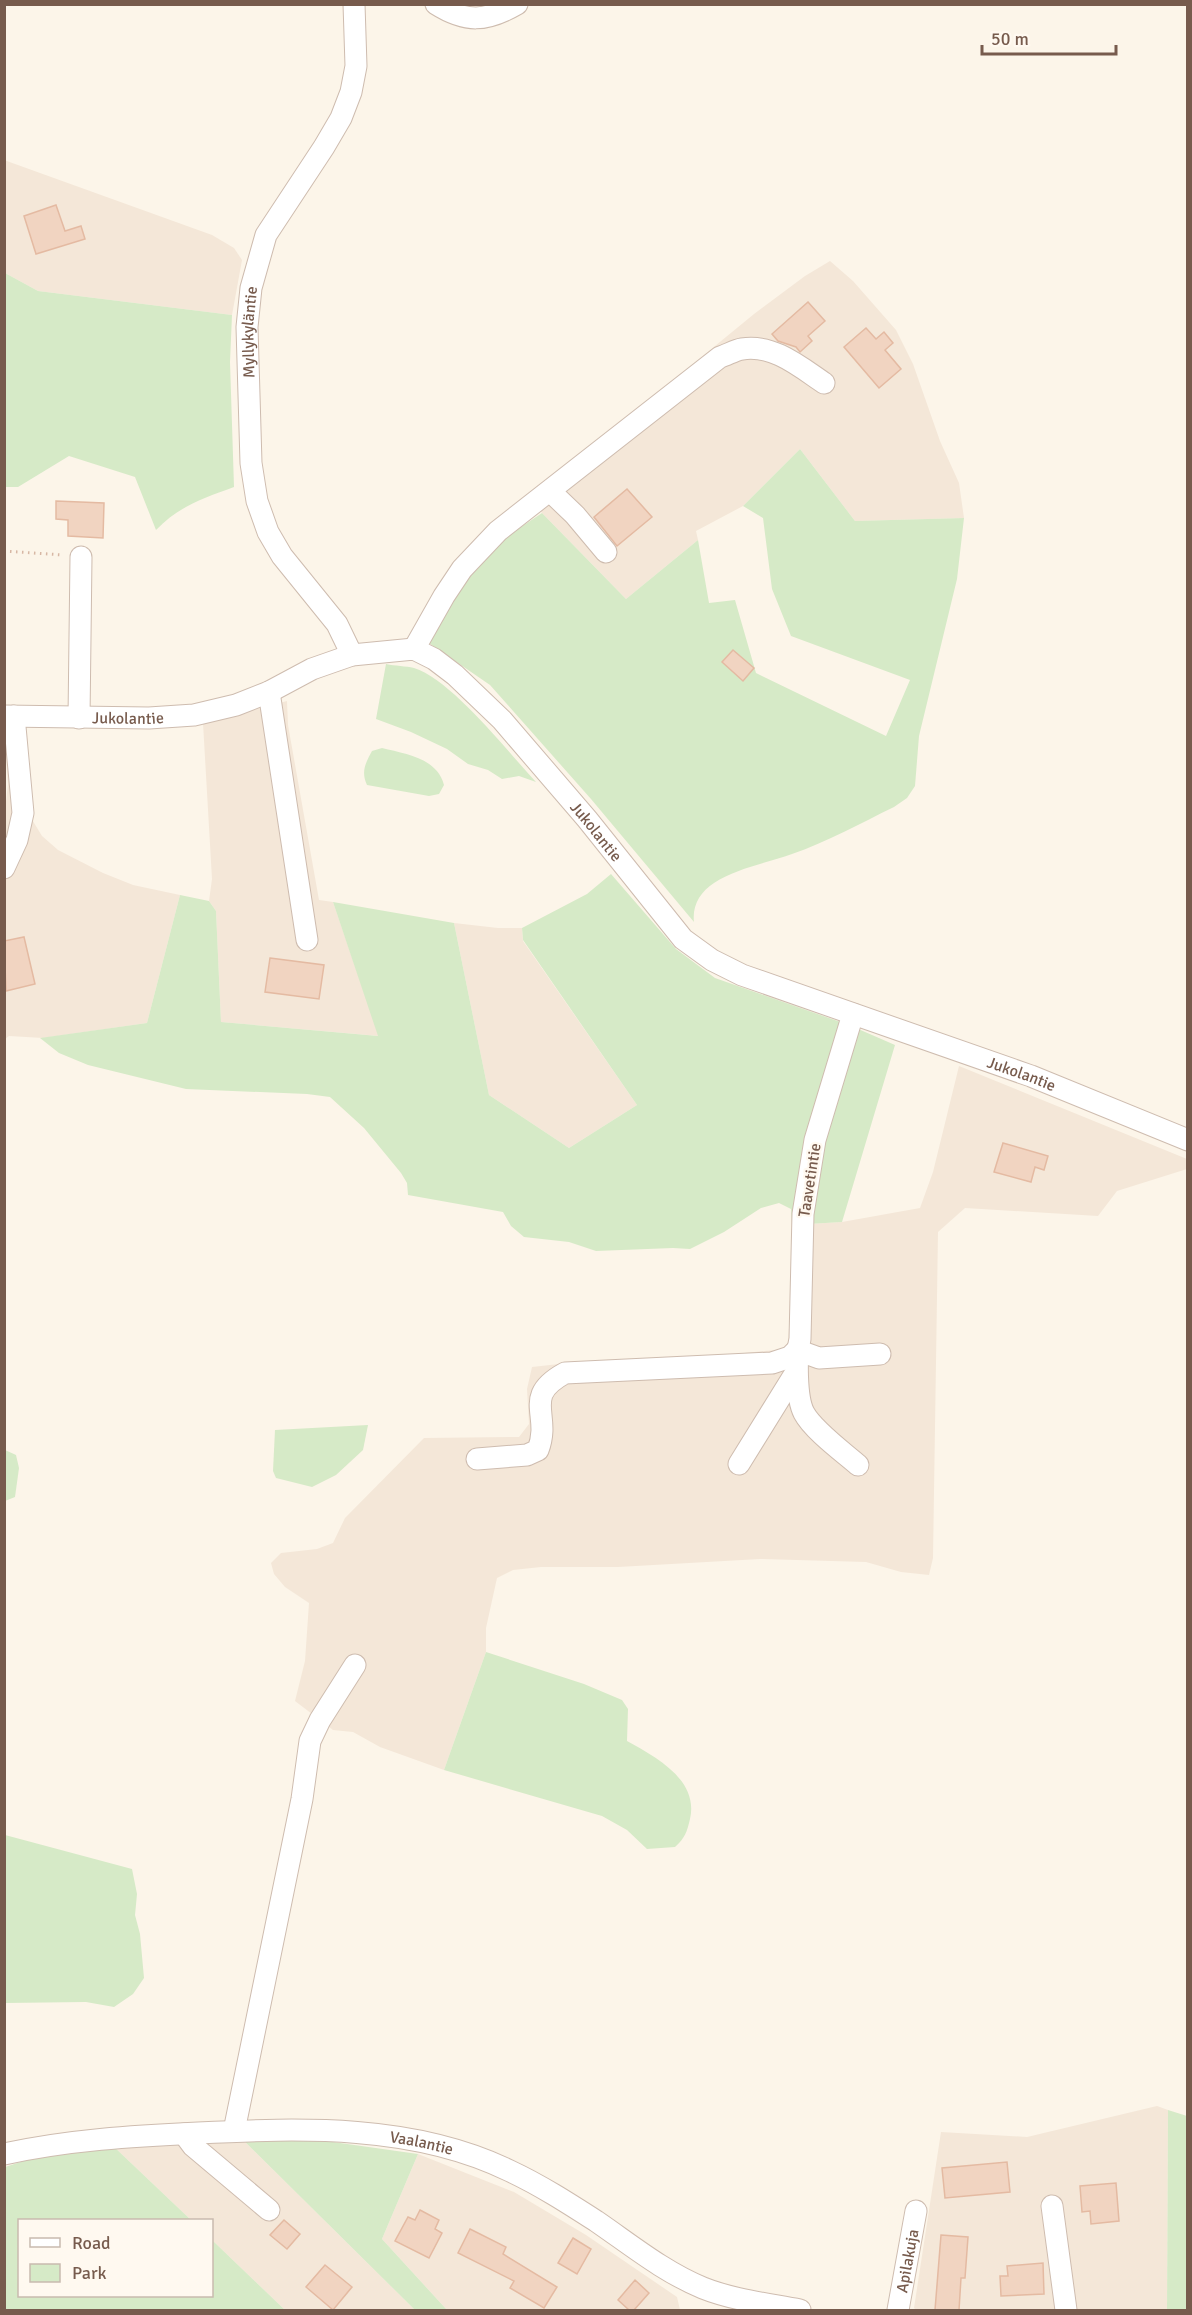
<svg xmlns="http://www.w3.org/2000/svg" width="1192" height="2315" viewBox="0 0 1192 2315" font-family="Signika,sans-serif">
<rect width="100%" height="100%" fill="#fcf5e9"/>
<!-- residential -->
<g fill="#f4e7d8">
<path d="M4,160l208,75 22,13 8,12 -10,55 -194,-24 -33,-18z"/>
<path d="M830,261l23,20 43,49 17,34 27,77 19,42 5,35 -109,3 -55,-72 -57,57 -47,25 2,9 -72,59 -84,-86 -14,-19 103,-79 123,-101 51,-38z"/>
<path d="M287,701l1,24 31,175 14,2 46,134 -158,-14 -5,-111 -7,-10 3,-22 -9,-156z"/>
<path d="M4,729h21l6,89 11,18 16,14 45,23 30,12 47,10 -33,128 -104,15 -34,-2 -4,3 -1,-220 4,-35z"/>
<path d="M454,923l44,5h24l1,13 114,164 -68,43 -80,-53z"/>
<path d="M959,1066l228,93v10l-70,22 -19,25 -133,-8 -27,24 -5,326 -4,17 -28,-3 -35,-10 -106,-3 -142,8h-77l-28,3 -16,8 -11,50v24l-42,118 -64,-23 -27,-15 -20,-2 -38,-29 10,-40 4,-58 -24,-16 -11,-13 -3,-11 10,-10 36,-4 16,-6 12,-25 79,-80 95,-1 10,-13 -2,-35 5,-22 27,-3 64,-1 92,-7 60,-6 13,-3 5,-95 -1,-27 50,-3 78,-14 13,-36z"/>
<path d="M1157,2106l11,4 -1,200h-251l-2,-2 27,-176 86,5z"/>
<path d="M239,2136l176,174h-130l-73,-70v-20h-21l-80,-76z"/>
<path d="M418,2154l96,38 72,43 91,62 3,13h-233l-65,-71z"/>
</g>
<!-- green -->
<g fill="#d6eac7">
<path d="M5,273l33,18 194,24 -2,47 4,125c-30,11 -55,19 -78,43l-21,-53 -66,-21 -51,31h-13z"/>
<path d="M800,449l55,72 109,-3 -7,61 -38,157 -4,50 -8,12 -13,9c-33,16 -67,35 -102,47 -25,9 -55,14 -78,29 -14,9 -22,23 -20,39l-103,-123 -101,-114 -64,-44 41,-68 36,-34 39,-26 84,86 72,-59 11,63 26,-3 21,73 130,63 24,-56 -119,-44 -19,-47 -9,-71 -20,-12z"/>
<path d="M386,664c9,2 20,2 28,4 38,12 93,83 122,114l-17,-6 -17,3 -14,-9 -20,-6 -21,-15 -36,-17 -35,-13z"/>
<path d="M382,748c24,6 55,10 62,37l-5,9 -10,2 -62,-11c-6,-13 -2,-21 5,-34z"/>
<path d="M611,874l65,75 39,29 134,47 46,20 -53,177 -50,3 -1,-16 -12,-6 -18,5 -37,24 -34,17 -17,-1 -77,3 -27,-9 -45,-5 -13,-11 -8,-14 -95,-17 -1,-12 -6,-10 -37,-45 -34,-31 -23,-3 -121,-5 -98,-24 -29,-12 -19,-15 107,-15 33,-128 29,6 7,10 5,111 157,14 -45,-134 121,21 35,172 80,53 68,-43 -114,-165 -1,-12 65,-34z"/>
<path d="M368,1425l-5,25 -27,25 -24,12 -36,-9 -3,-7 2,-41z"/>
<path d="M5,1450l11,5 3,13 -4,29 -10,4z"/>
<path d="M486,1652l98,32 38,16 6,9 -1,32c29,16 72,39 63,78 -3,13 -5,19 -15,28l-28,2 -20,-19 -25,-14 -158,-46z"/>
<path d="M5,1835l127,34 5,25 -2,21 5,19 4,44 -11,16 -19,13 -28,-5 -81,1z"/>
<path d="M1168,2110l19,6v194h-20z"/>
<path d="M239,2136l87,5 92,13 -36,85 65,71h-32z"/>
<path d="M111,2144l80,76h-171v76h192v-56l73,70h-280v-143l25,-8z"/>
</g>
<!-- building -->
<g fill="#f1d4c1" stroke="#e4baa2" stroke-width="1.5">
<path d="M56,205l9,26 16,-5 4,13 -49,15 -12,-38z"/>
<path d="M808,302l17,19 -17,15 4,5 -12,11 -4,-5 -18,-6 -6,-7z"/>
<path d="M866,328l10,11 8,-7 9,11 -8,7 16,19 -22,19 -35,-41z"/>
<path d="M627,489l25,28 -35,29 -23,-29z"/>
<path d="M56,501l48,2 -1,35 -35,-2v-16l-12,-1z"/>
<path d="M733,650l21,18 -11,13 -21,-19z"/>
<path d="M24,937l11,47 -29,7 -2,-50z"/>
<path d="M270,958l54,7 -5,34 -54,-7z"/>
<path d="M1003,1143l45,13 -4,14 -9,-3 -4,15 -37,-10z"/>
<path d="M1007,2162l3,30 -65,6 -3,-30z"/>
<path d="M1116,2183l3,38 -28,3 -1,-13 -8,1 -2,-26z"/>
<path d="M420,2210l19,10 -4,9 7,4 -13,25 -34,-17 13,-24 7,3z"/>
<path d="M284,2220l16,14 -13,15 -17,-14z"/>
<path d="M470,2229l36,18 -3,7 54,33 -13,21 -34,-20 4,-7 -56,-28z"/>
<path d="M941,2235l27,2 -3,41h-4l-2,32h-24z"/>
<path d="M573,2238l18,11 -14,25 -19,-11z"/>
<path d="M1043,2263l1,31 -43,2 -1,-20h8l-1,-10z"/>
<path d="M325,2265l27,22 -19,23 -27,-23z"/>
<path d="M635,2280l14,13 -15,17h-5l-11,-10z"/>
</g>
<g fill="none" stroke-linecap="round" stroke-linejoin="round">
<defs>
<g id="minor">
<path d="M436,4c30,19 50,18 81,0"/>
<path d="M550,491l25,24 31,37"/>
<path d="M414,649l30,-53 18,-27 36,-38 222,-174c7,-2 15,-7 22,-8 31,-5 57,17 82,34"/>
<path id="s1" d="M352,655l-15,-31 -55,-68 -14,-24 -11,-31 -6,-38 -4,-136 4,-39 15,-53 58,-88 17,-29 10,-26 5,-26 -2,-62"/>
<path d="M269,692l38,248"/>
<path id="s2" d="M4,716l145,2 45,-3 42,-10 33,-13 43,-23 40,-14 62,-6 20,10 21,16 47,45 85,99 96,120 29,21 30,15 289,101 157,64"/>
<path d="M79,718l2,-161"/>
<path d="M4,868l13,-28 6,-27 -9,-97"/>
<path d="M853,1014l-38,126 -12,74 -3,125c-4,17 -4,59 4,74 9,17 39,39 54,52"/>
<path d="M797,1350l22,8 61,-4"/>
<path d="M477,1459l50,-4 11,-5c14,-36 -17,-53 27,-77l207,-10 18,-6 7,-7"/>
<path d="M739,1464l57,-92"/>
<path d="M234,2131l68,-332 8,-58 10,-21 35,-55"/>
<path d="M184,2134l9,12 76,64"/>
<path id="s3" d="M4,2154c64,-14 129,-18 194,-21 104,-5 216,-9 312,38 30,14 58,32 86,50 35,24 68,51 107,67 30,12 66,16 97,22"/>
<path d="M1052,2206l14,104"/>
<path id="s4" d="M898,2310l18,-99"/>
</g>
</defs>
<!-- minor casing -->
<use href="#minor" stroke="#cebcaf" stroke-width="23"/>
<!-- path -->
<path stroke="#d7b7a4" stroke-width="3" stroke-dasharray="1.5 4.5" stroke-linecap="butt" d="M4,551l59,4"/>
<!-- minor -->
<use href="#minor" stroke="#fff" stroke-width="21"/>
</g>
<g text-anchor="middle" stroke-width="4.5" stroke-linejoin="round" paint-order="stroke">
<!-- street labels -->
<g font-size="16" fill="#775b4d" stroke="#fff9f0">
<text dy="6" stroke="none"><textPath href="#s1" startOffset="352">Myllykyläntie</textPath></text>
<text dy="6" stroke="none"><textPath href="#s2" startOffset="124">Jukolantie</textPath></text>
<text dy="6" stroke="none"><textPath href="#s2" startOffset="682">Jukolantie</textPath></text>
<text dy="6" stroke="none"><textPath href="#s2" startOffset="1186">Jukolantie</textPath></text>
<text transform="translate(809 1180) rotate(-81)" y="6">Taavetintie</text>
<text dy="6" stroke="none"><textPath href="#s3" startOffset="420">Vaalantie</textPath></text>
<text dy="6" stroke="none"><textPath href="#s4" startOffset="50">Apilakuja</textPath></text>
</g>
</g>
<!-- border -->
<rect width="1192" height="2315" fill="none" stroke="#775b4d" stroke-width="12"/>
<!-- legend -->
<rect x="18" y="2219" width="195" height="78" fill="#fff9f0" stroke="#c9baaf" stroke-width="1.5"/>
<rect x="30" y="2238" width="30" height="9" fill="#ffffff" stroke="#c9baaf" stroke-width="1.5"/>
<text x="72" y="2249" font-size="18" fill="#775b4d">Road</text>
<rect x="30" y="2264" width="30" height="18" fill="#d6eac7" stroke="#c9baaf" stroke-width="1.5"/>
<text x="72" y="2279" font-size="18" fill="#775b4d">Park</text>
<!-- scale -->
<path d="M982 45v9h134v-9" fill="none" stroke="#775b4d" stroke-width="3"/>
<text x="991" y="45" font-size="18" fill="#775b4d" stroke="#fff9f0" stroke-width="4.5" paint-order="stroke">50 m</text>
</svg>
